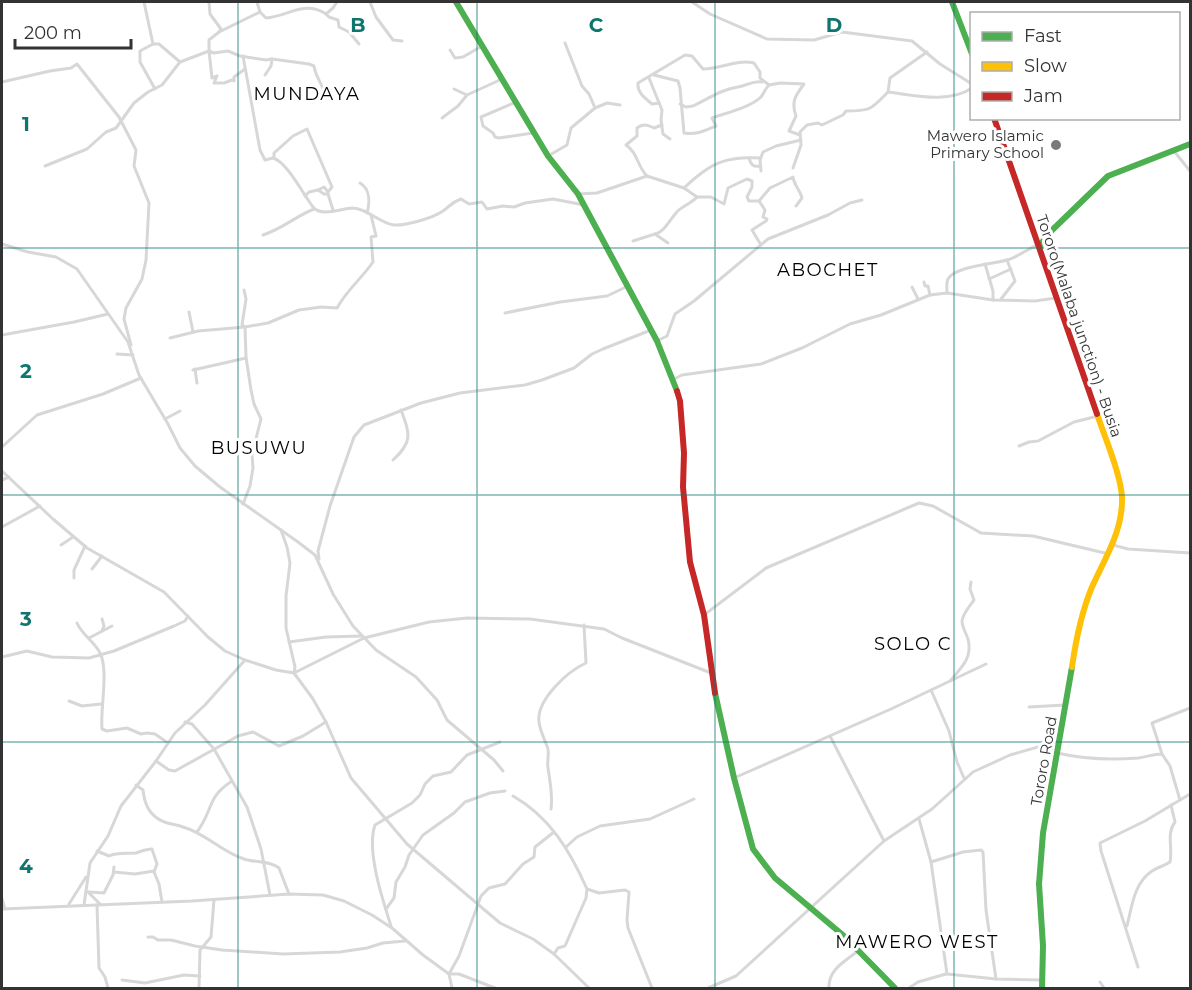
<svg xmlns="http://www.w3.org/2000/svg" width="1192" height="990" viewBox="0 0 1192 990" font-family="Montserrat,sans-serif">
<rect width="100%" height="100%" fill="#fff"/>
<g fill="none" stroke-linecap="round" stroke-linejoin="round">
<!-- street -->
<g stroke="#d7d7d7" stroke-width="3">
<path d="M144,2l9,42"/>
<path d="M257,2l3,10 6,6c23,-2 38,-18 60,-4l7,-6 4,-6"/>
<path d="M370,2l6,15 17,23 9,1"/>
<path d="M692,2l18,12 57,25 47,1 28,-8 70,9 28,23 32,20"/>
<path d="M326,14l3,3 9,3 1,7 10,5 10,12"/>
<path d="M219,32l41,-20"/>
<path d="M565,43l17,43 7,8 6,14"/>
<path d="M450,50l5,8 8,-1 19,-11"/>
<path d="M243,56l17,94 5,10 8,-2c14,4 30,36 40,49 8,10 27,2 39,1 15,0 27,15 42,17 11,1 39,-7 49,-14 7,-5 9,-9 18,-12l8,5 13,-2 5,7 16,-3 11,1 11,-4 28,-4 31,6"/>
<path d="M245,69l-11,8v4l-2,-1 -8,3h-10l3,-7 -5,2 -3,-27 5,2 14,-2 12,5 26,4 6,-1 37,5 5,2c1,9 6,14 9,23l8,4 1,5"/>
<path d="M265,75l6,-9 1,-7"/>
<path d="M654,75l24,6 2,7 4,45c13,2 20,-2 32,-7l-4,-8c14,-5 39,-11 49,-21 3,-4 4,-8 8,-12l11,-2 24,1c-9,12 -13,18 -8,32l-7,15 11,4"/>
<path d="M649,78l13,32 -1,10 2,14 7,5"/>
<path d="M2,82l48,-11 21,-3 6,-4 42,53 17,33 -2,16 15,37 -3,57 -4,19 -16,29 -2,11 7,26"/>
<path d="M155,89l-15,-27v-11l13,-7h6l21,18"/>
<path d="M454,89l13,6"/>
<path d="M888,92l2,-14 37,-26"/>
<path d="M516,102l-35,15 2,9 10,7 2,4 4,1 34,-5"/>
<path d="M659,103l-7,1c-7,-6 -15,-11 -14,-21l47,-28 7,1 11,13c18,0 33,-10 51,-6l6,9v6l9,7"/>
<path d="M680,104l6,3 7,-1c15,-7 29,-17 45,-19 9,-1 15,-7 24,-5"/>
<path d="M442,118l16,-12 9,-11 35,-16"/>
<path d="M1174,151l16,20"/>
<path d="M548,156l19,-11 4,-17 24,-20 12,-5 13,2"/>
<path d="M274,158v-5l19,-17 14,-7 25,58 -4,5"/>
<path d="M749,158c2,7 4,9 11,8"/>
<path d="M761,158c-36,-2 -51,5 -77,30l13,9h14l13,7 4,-16 19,-9 5,2v6l-5,10 2,4h10l11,-13 23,-11c1,8 7,13 9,21l-6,8"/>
<path d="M45,166l42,-17 19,-17 10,-4 18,-25 14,-11 14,-7 18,-23 29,-11v-11l10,-8 2,-3 -11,-15 -1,-12"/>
<path d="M793,168l8,-23 -1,-13 7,-7 11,-2 4,2 21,-10 3,-4c26,0 25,-2 42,-19 26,3 60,12 84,-4"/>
<path d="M761,171l-1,-11 3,-8 13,-6 25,-6"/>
<path d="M647,176c-10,-10 -9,-23 -21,-31l11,-9v-8c6,-5 11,-3 17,0l8,-3"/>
<path d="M360,183c10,6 10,19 7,30"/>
<path d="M318,190l6,-3 4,5"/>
<path d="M578,194l19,-1 50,-17 37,12"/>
<path d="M305,196l4,-4 9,-2 6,4h4l5,16"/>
<path d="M759,201l6,9 -2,7 4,2 -1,2 -14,9 9,15"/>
<path d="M655,234c9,-2 15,-14 21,-21 4,-6 15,-9 21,-16"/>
<path d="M263,235c19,-6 33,-19 51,-26"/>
<path d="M633,241l22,-7 13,9"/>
<path d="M2,244l26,8 28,5 21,12 51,73 11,33 29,49 12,24 15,18 25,21 78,55 17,13 18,39 20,32 23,24 40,27 21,23 10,20 47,40 9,11"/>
<path d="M985,264l8,27v9"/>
<path d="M989,279l22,-10"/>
<path d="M924,282l1,4h3l2,9"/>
<path d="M912,287l6,12"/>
<path d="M947,293c0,-4 -1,-10 1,-14 7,-13 47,-15 59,-19 9,-2 20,-11 31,-15"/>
<path d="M1001,299l14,-18 -8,-21"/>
<path d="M189,312l4,20"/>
<path d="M505,313l55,-11 47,-6 21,-10"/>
<path d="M2,335l72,-13 34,-8"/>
<path d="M170,338l28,-7 47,-4 23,-4 31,-13 22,-3 16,1c9,-17 25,-30 36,-46l-2,-25 5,-1 -5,-21"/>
<path d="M657,341l10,-5 8,-22 19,-13 74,-62 60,-24 22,-12 12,-3"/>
<path d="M117,354l16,1"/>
<path d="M195,369l2,14"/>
<path d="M193,370l53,-12"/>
<path d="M674,379l8,-4 79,-11 41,-16 48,-24 31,-9 49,-20 17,-2 46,7 42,1 21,-3"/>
<path d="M165,419l15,-8"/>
<path d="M1019,446l10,-4 9,-1 36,-19 24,-6"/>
<path d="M2,447l35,-32 66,-21 38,-16"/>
<path d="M393,460c20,-18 17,-26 8,-50"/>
<path d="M2,471l51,48 34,29 77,44 44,45 17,14 20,9 31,10 18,3 70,-35 65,-16 38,-4 63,1 74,10 18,9 89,35"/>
<path d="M2,480l7,-3"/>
<path d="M243,504l7,-18 3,-18 -1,-14 9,-35 -7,-15 -3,-14 -5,-33 -1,-30 -3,-2 4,-26 -2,-9"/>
<path d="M2,527l38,-21"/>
<path d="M281,530l6,17 3,16 -4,33v32l9,39 -1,6 19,26 13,23 25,56 56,66 93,79 33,16 21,15 35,34"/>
<path d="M61,545l12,-8"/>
<path d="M1113,545l15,4 62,4"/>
<path d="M319,559l-1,-8 12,-45 24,-69 10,-12 57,-22 39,-10 65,-8 17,-5 32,-12 18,-14 11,-5 48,-19"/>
<path d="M92,569l10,-13"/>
<path d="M74,578v-8l11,-24"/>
<path d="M704,615l62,-47 153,-65 14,3 48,27 52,3 76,18"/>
<path d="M102,619l2,7 -2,5"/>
<path d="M77,623c5,12 17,18 23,30 9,18 0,55 2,76l5,2 20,-3 14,6 6,-1 8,1 13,9"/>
<path d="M89,638l23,-12"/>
<path d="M289,642l37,-5 36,-1"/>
<path d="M2,657l25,-6 25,6 37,1 25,-7 60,-25 11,-5 3,-5"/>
<path d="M950,681c11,-13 23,-23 18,-42 -2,-6 -6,-12 -6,-18 1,-8 8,-15 12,-21l-4,-11 1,-7"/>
<path d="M931,690l18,41 8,31 7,16"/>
<path d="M69,701l13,5 19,-2"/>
<path d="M1029,707l36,-2"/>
<path d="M185,722l7,2 22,25 33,58 14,42 9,46"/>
<path d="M830,736l54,105"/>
<path d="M1057,753c26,6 55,7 81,5 8,-1 16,-4 24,-4l8,12 10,34"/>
<path d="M1162,754l-10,-31 38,-15"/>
<path d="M156,761l13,9 6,1 63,-35 15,-4 26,14 24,-10 23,-14"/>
<path d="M734,778l157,-69 95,-45"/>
<path d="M136,785l7,5c1,10 5,22 14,28 7,6 18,6 26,9 22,6 39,25 61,32 12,4 24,1 35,9l10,26"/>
<path d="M513,796c37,21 57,55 74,93l12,4 26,-3 4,2 -2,28 1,8 24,60"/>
<path d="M551,809c2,-15 -1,-26 -3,-41 -1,-7 1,-13 0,-19 -3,-9 -8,-18 -9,-27 -3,-22 29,-51 47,-59l-2,-38"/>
<path d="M919,819l12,43 16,112 49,5 45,1"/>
<path d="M197,832c17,-23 9,-34 35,-51"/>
<path d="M566,847l11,-10 23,-11 50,-7 44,-20"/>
<path d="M97,851l12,5c8,-4 18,-2 27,-3 6,-2 10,-4 16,-4l5,15 -3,8 5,12 3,18"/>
<path d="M931,862l32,-10 18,-2 2,2 3,58 10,69"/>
<path d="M114,872l21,2 19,-3"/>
<path d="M88,892l12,12"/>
<path d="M89,892l15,1 9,-18 1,-8"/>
<path d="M2,899l3,10"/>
<path d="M69,904l17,-27"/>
<path d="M84,905l6,-42 18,-27 13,-30 35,-45 19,-28 30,-28 40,-45"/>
<path d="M97,905l2,63 6,9 3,11"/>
<path d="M2,909l190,-8 97,-7 34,1 21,6 28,14 20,13 31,27 26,19h10l36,14"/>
<path d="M386,909l8,-11 2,-16 9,-15 4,-12 14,-20 31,-22 11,-11 25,-9 15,-2"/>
<path d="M391,926c-8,-25 -25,-75 -16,-101l37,-22 8,-8 5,-11 8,-8 18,-4 16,-17 33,-13"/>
<path d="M1127,926c5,-20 7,-43 25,-55 6,-4 12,-5 18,-9 3,-14 -4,-28 5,-40l-4,-17"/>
<path d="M148,937h5l5,3h13l24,6 27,4 61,4 57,-2 27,-4 16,-5 22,-2"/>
<path d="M554,954l4,-6 7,-2 21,-48 1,-9"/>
<path d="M1138,967l-37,-116 -1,-8 45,-22 45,-27"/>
<path d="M122,980l23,3 39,-8 16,1"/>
<path d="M1100,982l4,6"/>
<path d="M199,988l1,-38 11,-13 3,-37"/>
<path d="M452,988l-3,-14 10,-18 22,-60 8,-8 16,-4 18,-20 11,-7 1,-10 19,-15"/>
<path d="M708,988l28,-12 148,-135 48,-32 41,-37 37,-17 49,-14"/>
<path d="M829,988c-1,-18 15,-26 29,-37"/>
<path d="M909,988l9,-6 28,-8"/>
</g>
<!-- fast -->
<g stroke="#4caf50" stroke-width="6">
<path d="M456,2l92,154 30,38 79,147 20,50"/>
<path d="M952,2l20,52"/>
<path d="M1040,247l5,-10 63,-61 82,-32"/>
<path d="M715,693l19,85 19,71 22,29 69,58 51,52"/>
<path d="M1042,988l1,-42 -4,-62 4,-51 29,-166"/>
</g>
<!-- slow -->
<path stroke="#ffc107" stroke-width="6" d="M1072,667c4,-28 9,-54 20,-80 13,-29 31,-56 30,-90 -1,-22 -18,-62 -25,-83"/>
<!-- jam -->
<g stroke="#c62828" stroke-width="6">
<path d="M994,118l103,296"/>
<path d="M677,391l3,10 4,52 -1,34 7,75 14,53 11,78"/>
</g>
</g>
<!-- grid -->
<path fill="none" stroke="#0f766e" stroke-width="1.5" stroke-opacity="0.55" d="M238,2v986M477,2v986M715,2v986M954,2v986M2,248h1188M2,495h1188M2,742h1188"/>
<!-- markers -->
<circle fill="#7a7a7a" stroke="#fff" stroke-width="2" cx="1056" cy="145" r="6"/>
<g text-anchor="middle" stroke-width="6" stroke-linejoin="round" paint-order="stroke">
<!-- poi labels -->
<g font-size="15" fill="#333" stroke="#fff" text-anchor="end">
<text x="1044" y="141">Mawero Islamic<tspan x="1044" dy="17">Primary School</tspan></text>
</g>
<!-- street labels -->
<g font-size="15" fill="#333" stroke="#fff">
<text transform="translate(1079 326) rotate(71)" y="5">Tororo(Malaba junction) - Busia</text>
<text transform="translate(1044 761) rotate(-80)" y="5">Tororo Road</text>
</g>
<!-- quarter labels -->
<g font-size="18" letter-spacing="1.5" fill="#000" stroke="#fff">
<text x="307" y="100">MUNDAYA</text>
<text x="828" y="276">ABOCHET</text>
<text x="259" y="454">BUSUWU</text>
<text x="913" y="650">SOLO C</text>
<text x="917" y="948">MAWERO WEST</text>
</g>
</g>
<g font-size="20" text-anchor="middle" font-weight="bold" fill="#0f766e" stroke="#fff" stroke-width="6" stroke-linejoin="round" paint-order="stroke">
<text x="358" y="32">B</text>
<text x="596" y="32">C</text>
<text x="834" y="32">D</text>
<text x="26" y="131">1</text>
<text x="26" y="378">2</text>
<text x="26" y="626">3</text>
<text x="26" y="873">4</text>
</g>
<!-- border -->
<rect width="1192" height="990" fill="none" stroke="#333333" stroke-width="6"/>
<!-- legend -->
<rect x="970" y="12" width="210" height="108" fill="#ffffff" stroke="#adadad" stroke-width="1.5"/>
<rect x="982" y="32" width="30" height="9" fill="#4caf50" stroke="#adadad" stroke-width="1.5"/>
<text x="1024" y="42" font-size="18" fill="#333333">Fast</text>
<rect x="982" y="62" width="30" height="9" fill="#ffc107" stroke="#adadad" stroke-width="1.5"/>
<text x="1024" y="72" font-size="18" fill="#333333">Slow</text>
<rect x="982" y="92" width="30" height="9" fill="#c62828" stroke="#adadad" stroke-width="1.5"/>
<text x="1024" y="102" font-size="18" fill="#333333">Jam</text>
<!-- scale -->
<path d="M15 39v9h116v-9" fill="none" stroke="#333333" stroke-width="3"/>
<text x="24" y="39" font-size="18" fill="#333333" stroke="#ffffff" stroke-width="4.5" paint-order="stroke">200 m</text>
</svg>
